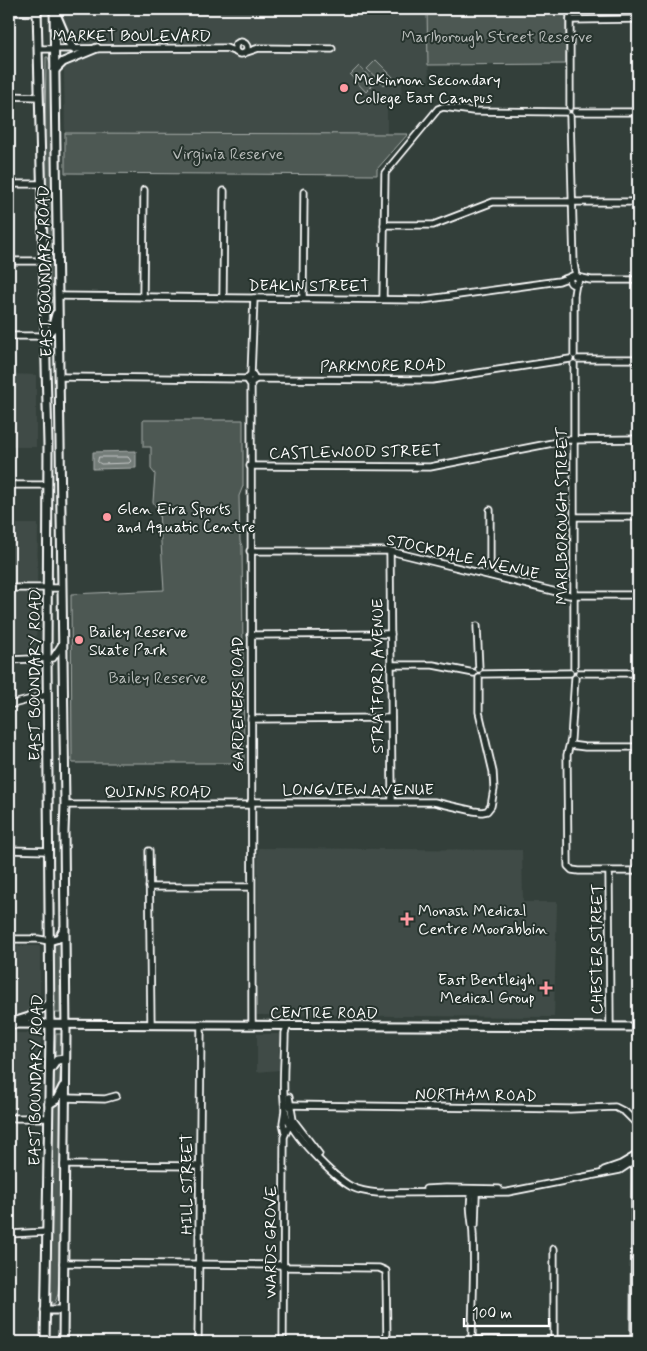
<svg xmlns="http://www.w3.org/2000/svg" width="647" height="1351" viewBox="0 0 647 1351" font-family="Mynerve,sans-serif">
<rect width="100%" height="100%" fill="#333f3a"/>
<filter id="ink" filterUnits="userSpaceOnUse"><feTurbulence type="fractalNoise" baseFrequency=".02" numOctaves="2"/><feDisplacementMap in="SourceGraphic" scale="10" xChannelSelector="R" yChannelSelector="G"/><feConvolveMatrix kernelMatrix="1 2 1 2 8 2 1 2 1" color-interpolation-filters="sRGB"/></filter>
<g filter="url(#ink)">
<!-- built -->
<g fill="#404c47">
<path d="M63,9h364l2,74 -27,-1 -1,18h-14v34l-322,-1z"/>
<path d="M9,374l27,1v72h-27z"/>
<path d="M9,524h29l-2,129h-27z"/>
<path d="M258,848l264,2 1,52h34l-3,115 -297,-2z"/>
<path d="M11,946h27l2,1v50l-9,13 -8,4 -8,2h-6v-31l2,-2 -2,-35z"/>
<path d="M9,1033h32l-1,79h-31z"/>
<path d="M257,1034h21l2,2 -1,34 -22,2z"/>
</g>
<!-- green -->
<g fill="#4d5853" stroke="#a6aca9">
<path d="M427,9h139v55l-138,1z"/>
<path d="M46,57h2c7,15 4,43 4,61 1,42 3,85 2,127 -1,21 -2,41 -1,62l-2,3 -3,-1 -5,-155 2,-28z"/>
<path d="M376,60l17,17 -9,8 -17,-16z"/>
<path d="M359,66l16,17 -9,9 -16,-17z"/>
<path d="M65,133l343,1 -31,35v6l-312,-2z"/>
<path d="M143,420h100v66l-4,10 1,45 2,5 2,217h-172l-1,-169 93,-4 -5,-79 -6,-9 2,-28 -4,-5v-22h-8z"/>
<path d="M61,940l1,12 -2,19v42h-7v-70z"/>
<path d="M56,1034h6v21l-7,3z"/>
<path d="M61,1062l-2,26 -6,10 2,-35z"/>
<path d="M61,1098v129l-3,67 -3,9 -3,1 -3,-7 3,-190z"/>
</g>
<!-- water -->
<path fill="#737b78" stroke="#abb0ae" d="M136,451v17l-43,1v-17z"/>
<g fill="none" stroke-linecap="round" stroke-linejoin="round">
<!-- shore -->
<path stroke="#c7cac9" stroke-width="1" d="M99,457h29l3,4 -2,2 -28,1 -3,-2z"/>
<defs>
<g id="minor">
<path d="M570,9v98"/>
<path d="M9,12l28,1"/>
<path d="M570,20l68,-1"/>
<circle cx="241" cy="48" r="6"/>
<path d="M38,49l188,-1 10,4"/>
<path d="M247,52l12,-4 73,1"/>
<path d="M9,96l30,1"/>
<path d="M575,112h63"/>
<path d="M570,116l4,148 2,12"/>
<path d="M9,184h32"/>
<path d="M384,225h49l60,-23h145"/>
<path d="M9,261h34"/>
<circle cx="574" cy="280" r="4.5"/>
<path d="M577,277l14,3h47"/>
<path d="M58,296l364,4 137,-19 11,-4"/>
<path d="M143,297l1,-107"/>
<path d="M223,298l1,-107"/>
<path d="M303,298l1,-106"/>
<path d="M383,299l2,-126 53,-64 5,-2 30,4 93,1"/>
<path d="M9,336h36"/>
<path d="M574,355v-60l2,-12"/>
<path d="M578,359h60"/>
<path d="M574,364v304"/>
<path d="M251,375l3,-77"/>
<path d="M60,377l187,2"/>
<path d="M255,379l177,1 138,-21"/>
<path d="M250,383l5,-3 -2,-5 -4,1 -2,3 4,6 1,640"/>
<path d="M250,466l180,1 138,-27 70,-1"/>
<path d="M9,485h39"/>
<path d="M575,517h63"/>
<path d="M250,551h140l179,44h69"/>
<path d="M390,551l2,250"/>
<path d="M490,575v-65"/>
<path d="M9,588h53"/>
<path d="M477,626l2,43"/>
<path d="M251,635l140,-1"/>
<path d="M9,660l44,-2 9,-14"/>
<path d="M391,665h42l41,8"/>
<path d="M579,673h59"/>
<path d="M483,674l87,-1"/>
<path d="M575,678l-4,61 -4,16 1,111 4,4 7,1h59"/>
<path d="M9,705l38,-10"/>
<path d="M251,719l140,-1"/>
<path d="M570,745l15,2h53"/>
<path d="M251,802h183l40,9 8,1 5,-1 4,-5 3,-17 -1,-17 -14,-60v-34"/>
<path d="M65,805h186"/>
<path d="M9,850l40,1"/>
<path d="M149,851l2,174"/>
<path d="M609,871l1,156"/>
<path d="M149,887h102"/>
<path d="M9,939h29l11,2"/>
<path d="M288,1025l-3,8c0,23 -4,60 1,81 5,20 47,63 66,73 8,4 16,5 26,6l130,-1 112,-22 18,-12"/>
<path d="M289,1097l4,23 26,34"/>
<path d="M65,1098l40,1 11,-3"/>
<path d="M287,1105l283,4 45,-2 10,5 13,13"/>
<path d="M9,1118h40"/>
<path d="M285,1132l-2,-9 2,-13"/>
<path d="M631,1161l2,2 2,7 -1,165"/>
<path d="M64,1165l136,1"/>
<path d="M604,1170l17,-6 17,-10"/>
<path d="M426,1189l20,-1 53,1"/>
<path d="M475,1189l1,6 -1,30"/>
<path d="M9,1234l38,-2"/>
<path d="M554,1249v86"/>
<path d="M63,1263l220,2"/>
<path d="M283,1267l96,1 7,3 1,71"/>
<path d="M472,1340h77"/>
<path d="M560,1340h69"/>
<path d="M198,1342l3,-317"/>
<path d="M283,1342l1,-205 4,-9 7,-3"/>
<path d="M472,1342c0,-35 3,-71 1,-106 0,-15 -6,-32 0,-46"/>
</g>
<g id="major">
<path d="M37,9l11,435 -1,215 3,374 -5,309"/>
<path d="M54,9l11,796 -1,26 2,202 -3,309"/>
<path d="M56,14l11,26 7,9"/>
<path d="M55,70l8,-8 34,-14"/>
<path d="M45,336l7,-7 4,-15"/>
<path d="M49,941l10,-3 5,-9"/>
<path d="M13,1022l16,-5 21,-14"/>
<path d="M9,1024l629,3"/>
<path d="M50,1070l7,-10 8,-1"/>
<path d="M49,1104l8,-5 6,-12"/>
<path d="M45,1310h18"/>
</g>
</defs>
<!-- minor casing -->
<use href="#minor" stroke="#fff" stroke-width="9"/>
<!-- major casing -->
<use href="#major" stroke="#fff" stroke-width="11"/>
<!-- minor -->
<use href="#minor" stroke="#26332d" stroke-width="5.5"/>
<!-- major -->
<use href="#major" stroke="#26332d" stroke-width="7"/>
</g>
</g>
<!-- markers -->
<g fill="#ff9aa2" stroke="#26332d" stroke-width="2">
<circle cx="344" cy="88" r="5"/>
<circle cx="107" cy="517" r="5"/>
<circle cx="79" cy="640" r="5"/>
<path d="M404.5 911.5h5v5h5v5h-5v5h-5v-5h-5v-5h5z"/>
<path d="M543.5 980.5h5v5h5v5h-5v5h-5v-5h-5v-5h5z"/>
</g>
<g text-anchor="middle" stroke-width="4" stroke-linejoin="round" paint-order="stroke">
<!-- street labels -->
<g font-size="16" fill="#fff" stroke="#26332d">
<text x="132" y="41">MARKET BOULEVARD</text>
<text transform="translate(44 271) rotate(-91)" y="6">EAST BOUNDARY ROAD</text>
<text x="309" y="291">DEAKIN STREET</text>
<text transform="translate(383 365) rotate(-1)" y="6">PARKMORE ROAD</text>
<text transform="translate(355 451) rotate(-1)" y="6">CASTLEWOOD STREET</text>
<text transform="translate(561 516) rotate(-90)" y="6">MARLBOROUGH STREET</text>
<text transform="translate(463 556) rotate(13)" y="6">STOCKDALE AVENUE</text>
<text transform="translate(34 675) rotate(-90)" y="6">EAST BOUNDARY ROAD</text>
<text transform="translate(377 676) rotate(-90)" y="6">STRATFORD AVENUE</text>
<text transform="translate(237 704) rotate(-90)" y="6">GARDENERS ROAD</text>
<text x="358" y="795">LONGVIEW AVENUE</text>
<text x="158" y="797">QUINNS ROAD</text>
<text transform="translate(596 949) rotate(-90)" y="6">CHESTER STREET</text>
<text x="324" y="1018">CENTRE ROAD</text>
<text transform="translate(35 1080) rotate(-89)" y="6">EAST BOUNDARY ROAD</text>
<text transform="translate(476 1094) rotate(1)" y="6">NORTHAM ROAD</text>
<text transform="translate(186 1184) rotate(-90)" y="6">HILL STREET</text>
<text transform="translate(270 1242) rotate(-90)" y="6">WARDS GROVE</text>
</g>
<!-- park labels -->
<g font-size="16" fill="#b8bcba" stroke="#26332d">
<text x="497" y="42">Marlborough Street Reserve</text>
<text x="228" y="159">Virginia Reserve</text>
<text x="158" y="683">Bailey Reserve</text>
</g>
<!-- poi labels -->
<g font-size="16" fill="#fff" stroke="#26332d" text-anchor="start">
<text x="354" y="85">McKinnon Secondary<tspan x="354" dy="18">College East Campus</tspan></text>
<text x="117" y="514">Glen Eira Sports<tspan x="117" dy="18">and Aquatic Centre</tspan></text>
<text x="89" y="637">Bailey Reserve<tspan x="89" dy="18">Skate Park</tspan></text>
<text x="418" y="916">Monash Medical<tspan x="418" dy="18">Centre Moorabbin</tspan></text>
<text x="535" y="985" text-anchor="end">East Bentleigh<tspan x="535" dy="18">Medical Group</tspan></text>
</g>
</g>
<!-- margin -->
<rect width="647" height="1351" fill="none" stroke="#26332d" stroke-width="30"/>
<rect x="15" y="15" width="617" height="1321" fill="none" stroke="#fff" stroke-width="2" filter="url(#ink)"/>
<!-- scale -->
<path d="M464 1318v8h85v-8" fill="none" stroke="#ffffff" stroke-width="2.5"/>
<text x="472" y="1318" font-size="15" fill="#ffffff" stroke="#26332d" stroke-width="4" paint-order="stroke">100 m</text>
</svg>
